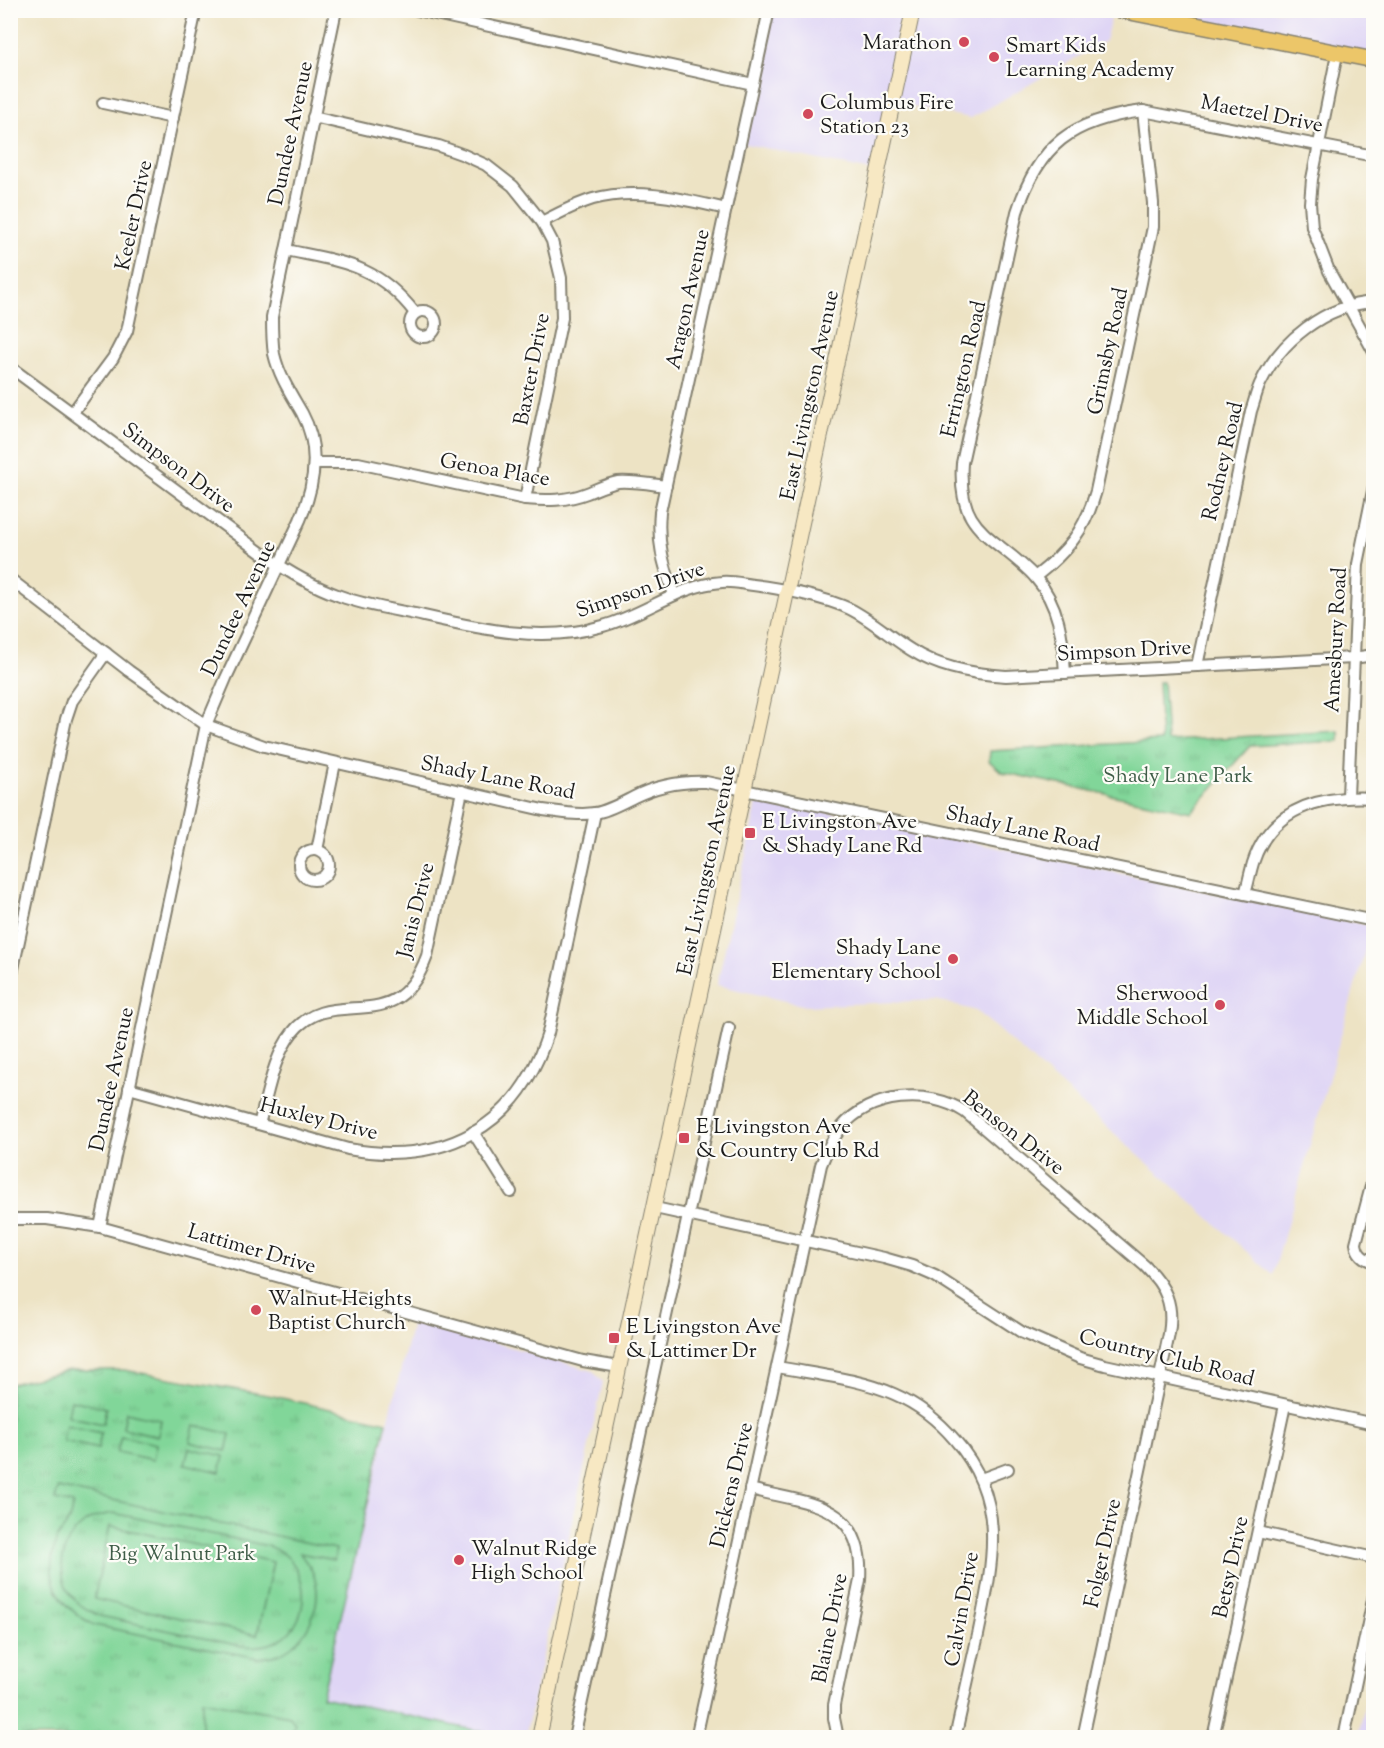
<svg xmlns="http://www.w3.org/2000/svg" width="1384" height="1748" viewBox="0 0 1384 1748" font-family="'Sorts Mill Goudy',serif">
<defs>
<pattern id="grass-tufts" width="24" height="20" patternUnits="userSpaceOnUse" patternTransform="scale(1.5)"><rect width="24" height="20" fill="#81d699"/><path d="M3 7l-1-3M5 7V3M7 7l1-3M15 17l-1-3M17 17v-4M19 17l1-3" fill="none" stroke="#6fb783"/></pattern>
</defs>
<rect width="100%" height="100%" fill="#fdfcf7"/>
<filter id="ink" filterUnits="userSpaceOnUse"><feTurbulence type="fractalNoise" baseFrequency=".0167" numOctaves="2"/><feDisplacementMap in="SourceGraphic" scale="12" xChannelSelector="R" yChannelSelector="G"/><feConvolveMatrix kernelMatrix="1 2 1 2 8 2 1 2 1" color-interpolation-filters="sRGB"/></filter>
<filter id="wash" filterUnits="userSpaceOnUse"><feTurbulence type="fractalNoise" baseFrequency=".008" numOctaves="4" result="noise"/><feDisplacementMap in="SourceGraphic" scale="24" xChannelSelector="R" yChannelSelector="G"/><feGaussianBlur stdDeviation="1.35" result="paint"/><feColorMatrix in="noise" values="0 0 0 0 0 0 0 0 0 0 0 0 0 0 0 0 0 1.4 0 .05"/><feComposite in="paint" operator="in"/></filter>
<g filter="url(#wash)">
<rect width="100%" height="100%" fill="#ede3c4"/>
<!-- built -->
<g fill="#dfd5f5">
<path d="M769,11h604v50l-260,-50 -8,30 -134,77 -76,-15 -16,70 -138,-30z"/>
<path d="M764,799l608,127 -99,349 -296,-264 -41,-11 -130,6 -89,-21 40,-182z"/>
<path d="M413,1319l180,52 10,11 -78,355h-19l-184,-40z"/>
<path d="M1371,1675l3,1 -1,61h-15z"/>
</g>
<!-- grass -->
<g fill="url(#grass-tufts)" stroke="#4e795a" stroke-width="1.5">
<path d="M1158,682h5l4,59 172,-10v10l-89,5 -59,66 -189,-40 -13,-11 1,-10 171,-10z"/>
<path d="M69,1370h55l149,26 114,26 -65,275 184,40h-495l-1,-353z"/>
</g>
<!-- garden -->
<g fill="#81d699" stroke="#4e795a" stroke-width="1.5" fill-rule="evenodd">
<path d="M71,1400l35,8 -3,16 -35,-8z"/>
<path d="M126,1412l35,8 -3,16 -35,-8z"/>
<path d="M66,1425l35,8 -3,16 -35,-8z"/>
<path d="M194,1425l36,9 -4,17 -36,-9z"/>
<path d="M121,1436l35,8 -3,16 -36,-8z"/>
<path d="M189,1448l35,8 -4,16 -35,-8z"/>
<path d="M58,1488l278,61 -2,11 -34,-7c4,7 10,13 13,20 12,31 -6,71 -37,82 -6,2 -13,2 -19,3l-163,-33c-34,-18 -51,-45 -38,-83 2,-8 9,-13 12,-20 3,-5 3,-12 5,-18l-18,-4zM113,1513l155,33c5,2 12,5 16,8 29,24 25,75 -11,89 -11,4 -21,4 -32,3l-141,-30c-9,-4 -17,-8 -24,-15 -21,-21 -17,-59 6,-76 9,-8 20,-10 31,-12z"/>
<path d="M110,1526l163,36 -16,73 -163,-36z"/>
<path d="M202,1700l88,16 5,8 -4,13h-89z"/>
</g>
</g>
<g filter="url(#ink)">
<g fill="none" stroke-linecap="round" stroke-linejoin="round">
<defs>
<g id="street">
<path d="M417,10l336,74"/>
<path d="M1337,54l-25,125 -2,24 2,24 17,44 45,81"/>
<path d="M103,103l70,15"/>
<path d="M313,117l126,29 25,9 22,10 27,21 29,36 10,19 9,37 1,40 -37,181"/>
<path d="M542,222c17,-9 34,-18 51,-23 44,-12 90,0 133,10"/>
<path d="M286,250c56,12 91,14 129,63"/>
<circle cx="423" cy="324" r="13"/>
<path d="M10,367l254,188c24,17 48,31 76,41 24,9 50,13 75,18 62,14 125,30 188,12 41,-11 76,-41 119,-44 10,-1 22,2 31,3 27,3 74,13 97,24 22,11 40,28 61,41 28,18 62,24 95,26l347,-18 21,-3"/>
<path d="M73,412l40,-54 14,-27 69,-321"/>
<path d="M315,463h43l167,36c22,2 41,2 62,-6 10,-4 20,-9 31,-11 16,-1 32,2 48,4"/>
<path d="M1035,577c32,-25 50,-46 61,-86l57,-264v-24l-10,-92"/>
<path d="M10,579l119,92 77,54 58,21 279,64c16,2 35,6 52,3 13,-2 27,-10 39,-16 24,-12 46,-16 72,-15l668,139"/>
<path d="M674,595c-10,-30 -17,-50 -14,-83l109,-502"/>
<path d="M1197,666l54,-255c3,-8 5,-18 9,-27 20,-43 65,-79 114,-82"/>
<path d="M1065,673c-2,-35 -6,-69 -30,-96 -40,-43 -78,-42 -73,-114l55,-251c22,-68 55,-92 126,-101l231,45"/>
<path d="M1348,796l10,-232 16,-78"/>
<path d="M317,850l18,-87"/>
<circle cx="314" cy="865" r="15"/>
<path d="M1245,894c3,-10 5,-21 8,-31 18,-56 68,-68 121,-65"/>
<path d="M10,983l56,-264 6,-18 34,-48"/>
<path d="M129,1088l219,61c95,17 170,-21 200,-116l47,-220"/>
<path d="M259,1124c9,-30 14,-67 33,-91 41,-52 103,10 135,-77l35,-165"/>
<path d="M473,1132l38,60"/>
<path d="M1374,1175l-18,68c1,11 7,16 18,19"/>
<path d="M655,1208l229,50 28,8 23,10 88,57 57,25 25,7 269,59"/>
<path d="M10,1219h37l53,8 483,134 36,6"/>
<path d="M100,1227l106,-502 20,-47 74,-158c15,-35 21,-72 2,-107 -11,-19 -23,-37 -28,-59 -2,-12 -2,-24 -2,-37l64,-307"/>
<path d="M778,1367c36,7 83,12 116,27 23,10 44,26 61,46 53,60 38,123 23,195 -8,34 -15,68 -23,103"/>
<path d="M981,1479l27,-10"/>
<path d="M750,1489c56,15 115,12 110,91l-26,125v13l4,20"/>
<path d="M1258,1532l116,26"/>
<path d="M574,1738c53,-237 102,-474 155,-710"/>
<path d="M696,1738l125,-573c5,-13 11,-26 20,-37 29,-35 87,-40 124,-16l180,154c21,21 29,38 24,68l-86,404"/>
<path d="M1213,1738l72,-333"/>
<path d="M1344,1738l30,-143"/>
</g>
<path id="secondary" d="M539,1738l374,-1728"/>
<path id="primary" d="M1120,10l254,50"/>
</defs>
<!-- street casing -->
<use href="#street" stroke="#848070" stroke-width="14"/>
<!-- secondary casing -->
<use href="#secondary" stroke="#848070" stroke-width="16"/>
<!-- primary casing -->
<use href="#primary" stroke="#848070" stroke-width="18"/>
<!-- street -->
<use href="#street" stroke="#fff" stroke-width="10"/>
<!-- secondary -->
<use href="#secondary" stroke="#f7e8c3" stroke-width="14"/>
<!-- primary -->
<use href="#primary" stroke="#ecc669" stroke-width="15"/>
</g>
</g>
<!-- markers -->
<g fill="#d1495b" stroke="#fdfcf7" stroke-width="2">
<circle cx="964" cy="42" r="6"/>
<circle cx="994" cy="57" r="6"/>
<circle cx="808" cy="114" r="6"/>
<rect x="744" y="827" width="12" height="12" rx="3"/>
<circle cx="953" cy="959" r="6"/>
<circle cx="1220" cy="1005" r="6"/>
<rect x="678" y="1132" width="12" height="12" rx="3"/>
<circle cx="256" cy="1310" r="6"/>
<rect x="608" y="1332" width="12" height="12" rx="3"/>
<circle cx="459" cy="1560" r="6"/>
</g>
<g text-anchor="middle" stroke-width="4.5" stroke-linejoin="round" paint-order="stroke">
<!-- poi labels -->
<g font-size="21" fill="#1c1c1c" stroke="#fdfcf7" text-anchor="start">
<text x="952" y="49" text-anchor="end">Marathon</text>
<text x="1006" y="52">Smart Kids<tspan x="1006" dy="24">Learning Academy</tspan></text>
<text x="820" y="109">Columbus Fire<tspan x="820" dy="24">Station 23</tspan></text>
<text x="762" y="828">E Livingston Ave<tspan x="762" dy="24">&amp; Shady Lane Rd</tspan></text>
<text x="941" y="954" text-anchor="end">Shady Lane<tspan x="941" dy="24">Elementary School</tspan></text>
<text x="1208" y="1000" text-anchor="end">Sherwood<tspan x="1208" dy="24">Middle School</tspan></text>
<text x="696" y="1133">E Livingston Ave<tspan x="696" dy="24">&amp; Country Club Rd</tspan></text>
<text x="268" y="1305">Walnut Heights<tspan x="268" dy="24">Baptist Church</tspan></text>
<text x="626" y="1333">E Livingston Ave<tspan x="626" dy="24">&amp; Lattimer Dr</tspan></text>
<text x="471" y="1555">Walnut Ridge<tspan x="471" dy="24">High School</tspan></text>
</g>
<!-- street labels -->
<g font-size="21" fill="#1c1c1c" stroke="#fdfcf7">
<text transform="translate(1262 113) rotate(11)" y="7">Maetzel Drive</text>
<text transform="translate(290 133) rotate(-78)" y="7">Dundee Avenue</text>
<text transform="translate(133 215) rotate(-78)" y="7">Keeler Drive</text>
<text transform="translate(687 299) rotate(-78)" y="7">Aragon Avenue</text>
<text transform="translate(1107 351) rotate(-78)" y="7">Grimsby Road</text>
<text transform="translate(531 369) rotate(-79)" y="7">Baxter Drive</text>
<text transform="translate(963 369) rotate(-77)" y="7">Errington Road</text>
<text transform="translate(809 395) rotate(-78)" y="7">East Livingston Avenue</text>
<text transform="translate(1222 461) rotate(-77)" y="7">Rodney Road</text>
<text transform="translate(179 467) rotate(37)" y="7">Simpson Drive</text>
<text transform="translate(495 469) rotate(10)" y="7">Genoa Place</text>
<text transform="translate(640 589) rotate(-19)" y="7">Simpson Drive</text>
<text transform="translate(238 608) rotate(-65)" y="7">Dundee Avenue</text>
<text transform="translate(1335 640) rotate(-87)" y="7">Amesbury Road</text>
<text transform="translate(1124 650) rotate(-3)" y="7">Simpson Drive</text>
<text transform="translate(498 777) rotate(11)" y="7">Shady Lane Road</text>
<text transform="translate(1023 828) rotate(12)" y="7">Shady Lane Road</text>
<text transform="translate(706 870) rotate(-78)" y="7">East Livingston Avenue</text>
<text transform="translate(415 910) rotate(-76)" y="7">Janis Drive</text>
<text transform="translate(111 1079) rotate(-78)" y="7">Dundee Avenue</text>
<text transform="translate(319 1118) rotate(14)" y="7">Huxley Drive</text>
<text transform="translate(1014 1132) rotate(38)" y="7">Benson Drive</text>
<text transform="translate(252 1248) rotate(16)" y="7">Lattimer Drive</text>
<text transform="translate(1167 1357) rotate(14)" y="7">Country Club Road</text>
<text transform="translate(731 1485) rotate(-77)" y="7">Dickens Drive</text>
<text transform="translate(1102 1553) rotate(-78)" y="7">Folger Drive</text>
<text transform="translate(1230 1567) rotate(-78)" y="7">Betsy Drive</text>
<text transform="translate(961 1609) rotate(-80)" y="7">Calvin Drive</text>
<text transform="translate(829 1628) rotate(-79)" y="7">Blaine Drive</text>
</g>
<!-- park labels -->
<g font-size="21" fill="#3f5d48" stroke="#fdfcf7">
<text x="1178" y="782">Shady Lane Park</text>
<text x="182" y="1560">Big Walnut Park</text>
</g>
</g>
<!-- margin -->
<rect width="1384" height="1748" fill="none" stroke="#fdfcf7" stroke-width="36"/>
</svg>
